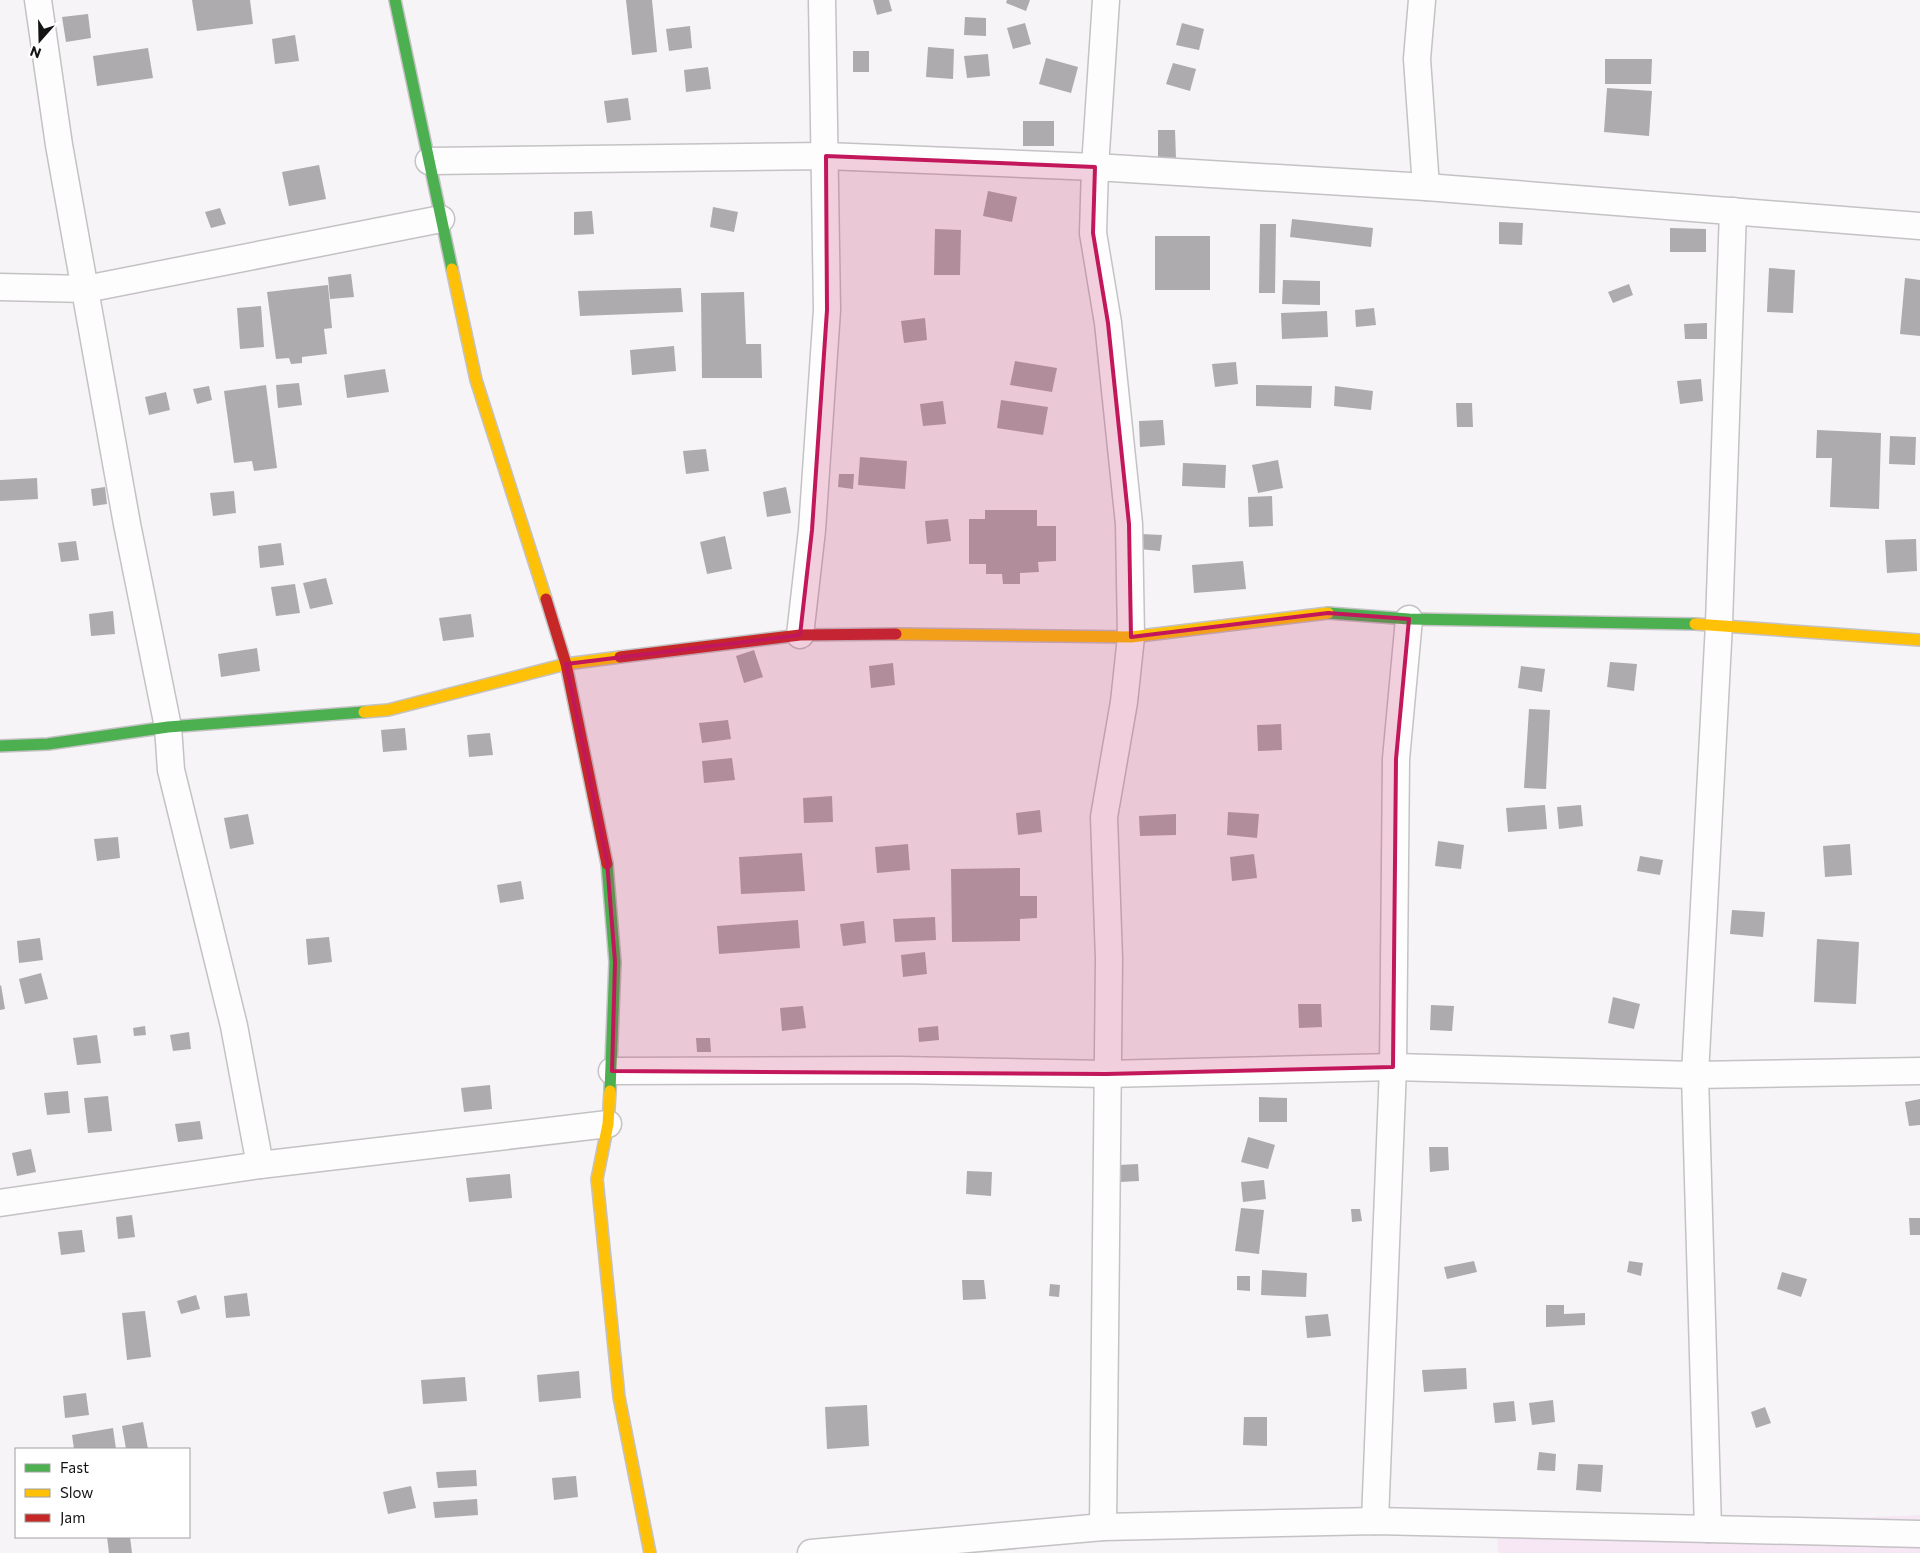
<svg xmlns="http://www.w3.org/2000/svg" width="1920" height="1553" viewBox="0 0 1920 1553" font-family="Commissioner,sans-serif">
<rect width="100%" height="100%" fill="#f6f4f6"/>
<!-- green -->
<path fill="#f7e7f5" d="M1920,1515v38h-422l-1,-20z"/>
<!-- building -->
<g fill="#adabad">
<path d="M192,0h58l3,24 -56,7z"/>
<path d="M626,0h26l5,52 -25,3z"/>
<path d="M873,0h16l3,11 -15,4z"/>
<path d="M1007,0h23l-4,11 -20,-8z"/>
<path d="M88,14l3,24 -25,4 -4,-25z"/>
<path d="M965,17l21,1v18l-22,-1z"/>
<path d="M1025,23l6,21 -18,5 -6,-21z"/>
<path d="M1182,23l22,6 -5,21 -23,-5z"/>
<path d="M690,26l2,22 -23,3 -3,-22z"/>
<path d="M295,35l4,26 -24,3 -3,-25z"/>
<path d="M928,47l26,2 -1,30 -27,-2z"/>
<path d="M148,48l5,30 -56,8 -4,-30z"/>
<rect x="853" y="51" width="16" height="21"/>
<path d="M988,54l2,22 -23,2 -3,-22z"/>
<path d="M1046,58l32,9 -7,26 -32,-9z"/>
<path d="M1605,59h47l-1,25h-46z"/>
<path d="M1173,63l23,6 -6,22 -24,-7z"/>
<path d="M708,67l3,22 -25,3 -2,-22z"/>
<path d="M1607,88l45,3 -3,45 -45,-4z"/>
<path d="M628,98l3,22 -24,3 -3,-22z"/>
<rect x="1023" y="121" width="31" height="25"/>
<path d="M1158,130h17l1,29h-18z"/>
<path d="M319,165l7,34 -37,7 -7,-34z"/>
<path d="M988,191l29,6 -5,25 -29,-6z"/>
<path d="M713,207l25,5 -4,20 -24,-5z"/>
<path d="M220,208l6,16 -15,4 -6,-16z"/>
<path d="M592,211l2,23 -20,1v-23z"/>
<path d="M1292,219l81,9 -2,19 -81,-10z"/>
<path d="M1499,222l24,1 -1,22 -23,-1z"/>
<path d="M1260,224h16l-1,69h-16z"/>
<path d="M1670,228l36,1v23h-36z"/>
<path d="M935,229l26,1 -1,45h-26z"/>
<rect x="1155" y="236" width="55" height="54"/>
<path d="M1769,268l26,2 -2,43 -26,-1z"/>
<path d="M351,274l3,23 -24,2 -2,-22z"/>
<path d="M1905,278l15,2v56l-20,-2z"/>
<path d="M1283,280l37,1v24l-38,-1z"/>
<path d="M1629,284l4,11 -20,8 -5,-11z"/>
<path d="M328,285l4,43 -8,1 3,25 -25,3v6l-11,1 -2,-6 -13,1 -9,-67z"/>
<path d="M681,288l2,24 -103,4 -2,-25z"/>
<path d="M744,292l2,52h15l1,34h-60l-1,-85z"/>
<path d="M261,306l3,41 -24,2 -3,-41z"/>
<path d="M1374,308l2,17 -20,2 -1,-17z"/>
<path d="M1327,311l1,26 -46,2 -1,-26z"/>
<path d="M925,318l2,22 -23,3 -3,-22z"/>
<path d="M1707,323v16h-22l-1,-15z"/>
<path d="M674,346l2,25 -44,4 -2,-25z"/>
<path d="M1015,361l42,7 -5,24 -42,-7z"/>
<path d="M1236,362l2,22 -23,3 -3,-23z"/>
<path d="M385,369l4,23 -42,6 -3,-23z"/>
<path d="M1701,379l2,22 -23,3 -3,-23z"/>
<path d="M299,383l3,22 -24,3 -2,-23z"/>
<path d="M266,385l11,83 -23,3 -2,-10 -18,2 -10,-72z"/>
<path d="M1256,385l56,1 -1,22 -55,-2z"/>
<path d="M209,386l3,14 -15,4 -4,-15z"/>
<path d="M1335,386l38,5 -2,19 -37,-4z"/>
<path d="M166,392l4,18 -21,5 -4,-18z"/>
<path d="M1001,400l47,7 -5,28 -46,-7z"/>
<path d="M943,401l3,23 -23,2 -3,-22z"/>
<path d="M1456,403h16l1,24h-16z"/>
<path d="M1163,420l2,25 -25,2 -1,-26z"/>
<path d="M1817,430l64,3 -2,76 -49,-2 2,-49h-16z"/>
<path d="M1890,436l26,1 -1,28 -26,-1z"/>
<path d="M706,449l3,22 -23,3 -3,-23z"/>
<path d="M860,457l47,4 -2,28 -47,-4z"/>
<path d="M1278,460l5,28 -25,5 -6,-28z"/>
<path d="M1183,463l43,2 -1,23 -43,-2z"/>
<path d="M839,474h15l-1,15 -15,-2z"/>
<path d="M37,478l1,21 -38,2v-21z"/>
<path d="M105,487l2,17 -14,2 -2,-17z"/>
<path d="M786,487l5,26 -24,4 -4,-25z"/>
<path d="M234,491l2,22 -23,3 -3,-23z"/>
<path d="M1272,496l1,30 -24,1 -1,-30z"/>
<path d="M985,510h52v16h19v35l-18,1 1,10 -19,1v11h-17l-1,-10h-16v-10h-17v-45h16z"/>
<path d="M948,519l3,22 -24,3 -2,-23z"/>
<path d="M1141,534l21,1 -2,16 -21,-2z"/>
<path d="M725,536l7,33 -25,5 -7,-32z"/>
<path d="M1916,539l1,32 -30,2 -2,-33z"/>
<path d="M76,541l3,19 -18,2 -3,-19z"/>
<path d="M281,543l3,22 -24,3 -2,-22z"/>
<path d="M1243,561l3,28 -52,4 -2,-28z"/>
<path d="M326,578l7,26 -23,5 -7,-26z"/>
<path d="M295,584l5,29 -24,3 -5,-29z"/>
<path d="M113,611l2,23 -24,2 -2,-22z"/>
<path d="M471,614l3,23 -31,4 -4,-23z"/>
<path d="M257,648l3,23 -39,6 -3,-23z"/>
<path d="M754,650l9,27 -19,6 -8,-27z"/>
<path d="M1610,662l27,2 -3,27 -27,-4z"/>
<path d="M893,663l2,22 -24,3 -2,-22z"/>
<path d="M1521,666l24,3 -3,23 -24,-4z"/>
<path d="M1529,709l21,1 -4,79 -22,-1z"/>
<path d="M728,720l3,19 -29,4 -3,-20z"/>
<path d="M1281,724l1,26 -24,1 -1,-26z"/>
<path d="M405,728l2,22 -24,2 -2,-22z"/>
<path d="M490,733l3,22 -24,2 -2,-22z"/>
<path d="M732,758l3,22 -31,3 -2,-22z"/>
<path d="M832,796l1,26 -29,1 -1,-25z"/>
<path d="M1545,805l2,24 -39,3 -2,-24z"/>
<path d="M1581,805l2,21 -24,3 -2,-22z"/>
<path d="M1040,810l2,22 -24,3 -2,-22z"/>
<path d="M1228,812l31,2 -2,24 -30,-3z"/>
<path d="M248,814l6,30 -24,5 -6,-31z"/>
<path d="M1176,814v21l-36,1 -1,-20z"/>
<path d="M118,837l2,21 -23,3 -3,-22z"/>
<path d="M1438,841l26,4 -3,24 -26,-3z"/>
<path d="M908,844l2,26 -33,3 -2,-26z"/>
<path d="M1850,844l2,31 -27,2 -2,-31z"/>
<path d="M802,853l3,38 -64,3 -2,-37z"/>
<path d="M1254,854l3,24 -25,3 -2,-24z"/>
<path d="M1640,856l23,4 -3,15 -23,-4z"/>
<path d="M1020,868v28h17v22l-17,1v22l-68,1 -1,-73z"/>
<path d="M521,881l3,18 -24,4 -3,-18z"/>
<path d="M1732,910l33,2 -2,25 -33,-3z"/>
<path d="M935,917l1,23 -41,2 -2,-23z"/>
<path d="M798,920l2,28 -81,6 -2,-28z"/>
<path d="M864,921l2,22 -23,3 -3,-22z"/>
<path d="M329,937l3,25 -24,3 -2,-26z"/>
<path d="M40,938l3,22 -24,3 -2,-22z"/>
<path d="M1817,939l42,3 -3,62 -42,-2z"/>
<path d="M925,952l2,22 -24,3 -2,-22z"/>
<path d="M41,973l7,26 -23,5 -6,-25z"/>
<path d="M1,985l4,24 -5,1v-24z"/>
<path d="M1613,997l27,7 -6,25 -26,-6z"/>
<path d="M1298,1004h23l1,23 -23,1z"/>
<path d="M1431,1005l23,1 -2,25 -22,-1z"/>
<path d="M803,1006l3,22 -24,3 -2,-23z"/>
<path d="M145,1026l1,9 -12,1 -1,-8z"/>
<path d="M938,1026l1,14 -20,2 -1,-14z"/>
<path d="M189,1032l2,17 -18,2 -3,-16z"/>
<path d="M97,1035l4,28 -24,2 -4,-27z"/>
<path d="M696,1038h14l1,14h-14z"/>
<path d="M490,1085l2,24 -28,3 -3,-24z"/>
<path d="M68,1091l2,22 -23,2 -3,-22z"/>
<path d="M108,1096l4,35 -24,2 -4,-35z"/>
<path d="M1259,1097l28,1v24h-28z"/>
<path d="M1920,1099v26l-11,1 -4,-24z"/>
<path d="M200,1121l3,18 -25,3 -3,-18z"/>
<path d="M1248,1137l27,8 -7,24 -27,-7z"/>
<path d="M1429,1147h19l1,23 -19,2z"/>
<path d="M31,1149l5,23 -19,4 -5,-23z"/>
<path d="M1138,1164l1,17 -19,1 -1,-17z"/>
<path d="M967,1171l25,1 -1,24 -25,-2z"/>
<path d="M510,1174l2,24 -43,4 -3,-24z"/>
<path d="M1264,1180l2,19 -23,3 -2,-20z"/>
<path d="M1241,1208l23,2 -5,44 -24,-3z"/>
<path d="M1351,1209h9l2,12 -10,1z"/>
<path d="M132,1215l3,22 -17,2 -2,-22z"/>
<path d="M1909,1218h11v17h-10z"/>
<path d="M82,1230l3,22 -24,3 -3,-23z"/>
<path d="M1474,1261l3,11 -30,7 -3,-12z"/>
<path d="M1629,1261l14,2 -2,13 -14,-4z"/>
<path d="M1262,1270l45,3 -1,24 -45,-2z"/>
<path d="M1782,1272l25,7 -6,18 -24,-8z"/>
<path d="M1237,1276h13v15l-13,-1z"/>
<path d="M962,1280h22l2,19 -23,1z"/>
<path d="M1050,1284l10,1 -1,12 -10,-1z"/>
<path d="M247,1293l3,23 -24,2 -2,-22z"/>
<path d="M196,1295l4,14 -19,5 -4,-13z"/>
<path d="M1546,1305h18v9l21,-1v12l-39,2z"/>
<path d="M145,1311l6,46 -24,3 -5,-47z"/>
<path d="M1328,1314l3,22 -24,2 -2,-22z"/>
<path d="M1466,1368l1,21 -43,3 -2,-22z"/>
<path d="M579,1371l2,27 -42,4 -2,-27z"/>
<path d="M465,1377l2,24 -44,3 -2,-24z"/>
<path d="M86,1393l3,22 -24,3 -2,-22z"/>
<path d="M1553,1400l2,22 -23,3 -3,-22z"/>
<path d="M1514,1401l2,20 -21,2 -2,-20z"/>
<path d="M867,1405l2,41 -42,3 -2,-42z"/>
<path d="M1765,1407l6,16 -15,5 -5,-16z"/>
<path d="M1244,1417h23v29l-24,-1z"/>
<path d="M143,1422l5,27h-22l-4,-23z"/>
<path d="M113,1428l3,21h-42l-2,-14z"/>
<path d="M1539,1452l17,2 -1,17 -18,-1z"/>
<path d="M1578,1464l25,1 -2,27 -25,-2z"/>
<path d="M476,1470l1,16 -39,2 -2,-16z"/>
<path d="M576,1476l2,21 -24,3 -2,-22z"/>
<path d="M411,1486l5,22 -28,6 -5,-22z"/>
<path d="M477,1499l1,16 -43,3 -2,-16z"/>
<path d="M107,1537h23l2,16h-23z"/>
</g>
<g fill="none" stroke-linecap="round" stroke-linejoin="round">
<defs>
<g id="street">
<path d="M38,0l21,145 68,379 41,203 3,43 63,256 26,139"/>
<path d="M1422,0l-5,59 9,128"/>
<path d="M429,161l397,-5 269,11 331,20 494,39"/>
<path d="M0,287l86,2 355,-70"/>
<path d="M800,635l12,-105 15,-220 -5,-310"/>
<path d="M612,1071l287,-1 207,4 287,-7 302,8 225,-4"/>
<path d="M0,1203l260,-38 348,-41"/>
<path d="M1375,1521l18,-454 3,-308 13,-140"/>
<path d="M1103,1527l6,-568 -5,-142 20,-115 7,-65 -2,-113 -21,-201 -15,-90 2,-66 11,-167"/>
<path d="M1708,1529l-13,-454 24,-451 14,-413"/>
<path d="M811,1553l292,-26 272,-6 545,13"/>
</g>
<g id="fast">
<path d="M395,0l57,269"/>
<path d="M1328,613l81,6 286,5"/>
<path d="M0,746l48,-2 120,-17 196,-15"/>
<path d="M607,864l8,98 -5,129"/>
</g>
<g id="slow">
<path d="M452,269l24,111 70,219"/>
<path d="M1695,624l225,16"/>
<path d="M896,634l235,3 197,-24"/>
<path d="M364,712l24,-2 178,-46 54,-7"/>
<path d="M610,1091l-2,33 -11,55 22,218 31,156"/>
</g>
<g id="jam">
<path d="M546,599l20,65 41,200"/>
<path d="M620,657l180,-22 96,-1"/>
</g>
</defs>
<!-- street casing -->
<use href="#street" stroke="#c4c2c4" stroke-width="29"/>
<!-- fast casing -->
<use href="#fast" stroke="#c4c2c4" stroke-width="14"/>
<!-- slow casing -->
<use href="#slow" stroke="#c4c2c4" stroke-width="14"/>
<!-- jam casing -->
<use href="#jam" stroke="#c4c2c4" stroke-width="14"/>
<!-- street -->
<use href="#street" stroke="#fefdfe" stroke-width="26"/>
<!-- fast -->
<use href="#fast" stroke="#4caf50" stroke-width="11"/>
<!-- slow -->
<use href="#slow" stroke="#ffc107" stroke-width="11"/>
<!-- jam -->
<use href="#jam" stroke="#c62828" stroke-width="11"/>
</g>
<!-- marked area -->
<path fill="#c2185b" fill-opacity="0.2" stroke="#c2185b" stroke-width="4" stroke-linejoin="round" d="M826,156l269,11 -2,66 15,90 21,201 2,113 197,-24 81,6 -13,140 -3,308 -287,7 -494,-3 3,-109 -8,-100 -41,-198 234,-29 12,-105 15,-220z"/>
<!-- legend -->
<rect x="15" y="1448" width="175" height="90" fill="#ffffff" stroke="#a1a0a1"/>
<rect x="25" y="1464" width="25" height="8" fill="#4caf50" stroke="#a1a0a1"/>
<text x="60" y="1473" font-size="15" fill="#141213">Fast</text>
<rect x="25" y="1489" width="25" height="8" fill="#ffc107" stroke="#a1a0a1"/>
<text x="60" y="1498" font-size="15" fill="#141213">Slow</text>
<rect x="25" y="1514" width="25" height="8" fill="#c62828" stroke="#a1a0a1"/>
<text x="60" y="1523" font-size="15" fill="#141213">Jam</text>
<!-- north arrow -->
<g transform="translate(40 40) rotate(200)" stroke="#ffffff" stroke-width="4" paint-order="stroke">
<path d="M0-4L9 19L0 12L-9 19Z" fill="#141213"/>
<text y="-8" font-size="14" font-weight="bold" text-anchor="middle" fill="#141213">N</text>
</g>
</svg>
